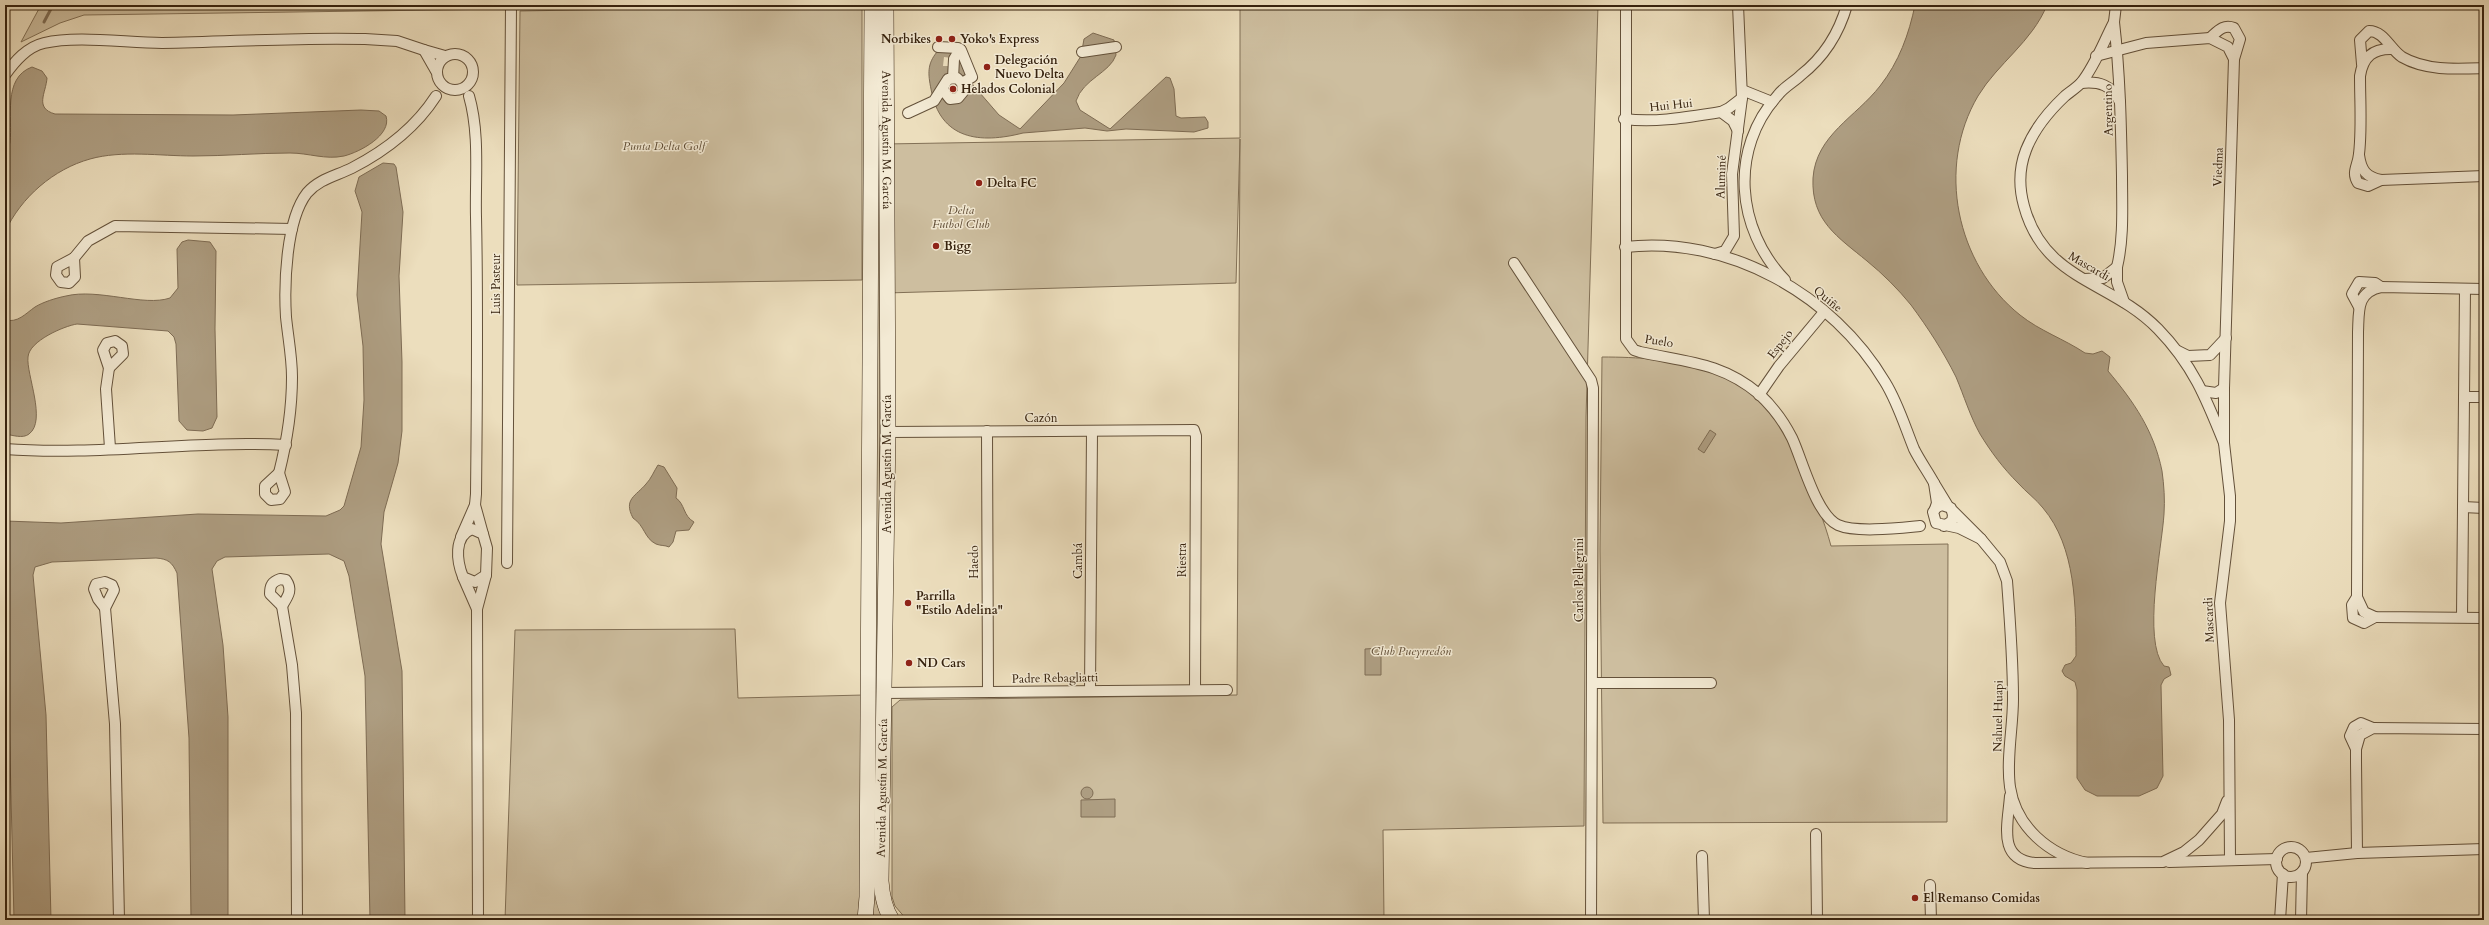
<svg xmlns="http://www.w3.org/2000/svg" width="2489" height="925" viewBox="0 0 2489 925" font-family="Cardo,serif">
<rect width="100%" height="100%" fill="#ecdebd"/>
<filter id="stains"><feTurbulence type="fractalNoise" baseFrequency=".005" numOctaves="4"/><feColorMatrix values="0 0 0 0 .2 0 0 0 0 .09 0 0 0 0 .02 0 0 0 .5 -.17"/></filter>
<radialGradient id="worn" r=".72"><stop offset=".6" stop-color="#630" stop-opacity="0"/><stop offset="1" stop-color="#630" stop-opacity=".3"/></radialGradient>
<!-- green -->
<g fill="#cdbe9f" stroke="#827056">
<path d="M41,5h463v4l-420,6 -24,8 -39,19z"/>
<path d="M862,5v275l-345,5 3,-274z"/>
<path d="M881,5l-2,621 8,294h-17l8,-809z"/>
<path d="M1240,5h358l-12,412 -2,409 -201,4 1,90h-477l-12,-14 -3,-9v-190l8,-7 337,-5 3,-556 -4,144 -350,10 -1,-149 355,-6z"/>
<path d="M1602,357c71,0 146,9 185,79 6,11 11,24 16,36 11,24 21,48 28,74l117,-2 -1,278 -344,1 -3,-274z"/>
<path d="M735,629l3,69 126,-3 -1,209 -5,16h-353l10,-290z"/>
</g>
<!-- water -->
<g fill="#ae9e82" stroke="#7e6c54">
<path d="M1915,5h132c-15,37 -49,58 -69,91 -42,71 -22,168 42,219 20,16 44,24 65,38l8,1 9,-3 8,6 -2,14c26,31 46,60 54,100 2,14 3,29 2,43 -2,33 -22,127 0,152l5,1 2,8 -7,4 -3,6 2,91 -6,12 -18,8h-42l-12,-6 -8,-12v-88l-2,-8 -10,-6 -3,-5 3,-6 6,-2 5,-7c0,-49 0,-109 -33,-148 -7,-9 -17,-16 -25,-25 -15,-15 -27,-31 -38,-49 -10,-18 -16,-38 -24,-57 -13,-26 -28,-49 -45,-72 -13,-16 -28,-31 -44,-44 -29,-24 -56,-40 -54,-83 3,-43 43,-61 67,-92 19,-24 29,-52 35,-81z"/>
<path d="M1093,33l21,7 2,15c-6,18 -33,24 -40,46l4,9 30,19 56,-52 4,1 4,11 2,27 5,2 24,-1 3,5v6l-14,4 -68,-3 -19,2 -22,-3 -62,5c-43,11 -83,7 -92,-44 -3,-15 -4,-25 6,-37l20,-2 16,35 26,30 21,14 44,-46 17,-27 3,-17z"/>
<path d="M32,67l10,4 5,7c-1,15 -13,30 8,36l178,1 128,-5 18,1 7,5c6,19 -26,36 -42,40 -19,4 -35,-3 -54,-3 -32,0 -65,3 -97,3 -33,0 -71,-6 -103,3 -36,10 -69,38 -85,73 0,-24 -2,-49 0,-72 1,-6 4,-12 5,-18 3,-23 -8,-64 22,-75z"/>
<path d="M383,163l11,1 2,3 7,45 -4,64 3,86v69l-4,32 -14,49 -3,32 21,127 3,249h-35l-5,-244 -16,-100 -5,-15 -15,-7 -104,3 -8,4 -5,8 11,76 5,72v203h-37l-2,-182 -12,-165c-5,-11 -9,-14 -21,-15l-104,4 -17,5 -2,8 13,140 5,205h-37l-5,-207 -4,-47v-145l56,2 137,-9 128,2 14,-6 4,-4 17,-59 3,-47 -1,-54 -6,-51 5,-83 -7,-21 4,-14z"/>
<path d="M188,240l22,2 6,9 -1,78 2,88 -5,11 -9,3 -16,-1 -8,-9 -3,-77 -2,-7 -6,-6 -91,-7c-13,2 -48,17 -49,33 -2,17 19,64 1,77 -6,5 -17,1 -24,0v-114c13,3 20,-6 30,-13 8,-5 21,-9 31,-11 32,-8 78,11 104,2l8,-10 -1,-39 5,-7z"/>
<path d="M1710,430l6,4 -12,19 -6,-4z"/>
<path d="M658,465l6,2 13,21 -1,10c9,6 7,18 18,24l-5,8 -13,1 -3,11 -4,5c-4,-2 -8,-1 -13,-3 -12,-6 -11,-18 -23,-26 -10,-19 3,-22 13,-34 5,-5 8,-13 12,-19z"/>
<path d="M1381,648v27h-16v-26z"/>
<circle cx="1087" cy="793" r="6"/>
<path d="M1115,799v18h-34v-17z"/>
</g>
<!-- pier -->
<path fill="#ecdebd" d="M944,57l8,1 2,18 11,7 -6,18 -19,-11 11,-14v-10h-8z"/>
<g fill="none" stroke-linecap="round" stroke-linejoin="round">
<!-- stream -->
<path stroke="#7e6c54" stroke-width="3" d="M44,22l9,-17"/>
<defs>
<g id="street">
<path d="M1626,5v334l8,11 6,2c45,10 81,10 119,42 13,12 25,28 33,44 10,21 24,77 46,87 18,8 61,3 82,1"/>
<path d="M2114,22l2,-17"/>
<path d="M938,47l20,1 3,2 11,27 -10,6"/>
<path d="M1082,52l34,-5"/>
<circle cx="455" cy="72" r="18"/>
<path d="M2096,56l50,-13 64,-5 18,9 6,12"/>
<path d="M2362,64l-2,-24 9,-9c15,0 21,18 33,26 24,14 55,12 82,11"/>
<path d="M436,71l-12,-21 21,6"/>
<path d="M5,75c10,-14 22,-28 39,-32 33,-8 83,0 118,0 68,-1 135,-6 203,-4l32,2 27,9"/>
<path d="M953,78l1,-19 6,-10"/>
<path d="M2081,83c18,-2 31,2 39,19"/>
<path d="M1742,90l30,12"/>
<path d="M908,113l26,-12 14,-22 9,-1 5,5 1,9 -5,6 -8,1 -7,-9"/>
<path d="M1624,119c33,4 64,-2 97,-7"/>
<path d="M1738,131l-5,-10 -12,-9 8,-4 13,-10"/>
<path d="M2359,155c2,15 7,22 22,25l103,-4"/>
<path d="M2381,180l-13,6 -10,-3c-7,-11 0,-17 1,-29 3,-25 1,-52 1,-78 3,-19 13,-28 33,-27"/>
<path d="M1625,247c102,-12 208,47 260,135 13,21 20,45 29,67 6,12 14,23 20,34"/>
<path d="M1715,254l10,-3 9,-15 -2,-62 10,-76 -4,-93"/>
<path d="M74,258l14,-17 27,-15 177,3"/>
<path d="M74,258l1,19 -6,6 -8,-1 -5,-7 1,-8z"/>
<path d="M1514,263l77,117 2,8 -2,532"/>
<path d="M2117,267c7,-29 5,-61 5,-91 -1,-52 -2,-102 -8,-154 -10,19 -19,44 -33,61 -5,5 -11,9 -16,13 -17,16 -31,33 -39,54 -7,18 -7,38 -2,56 20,75 86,74 134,123 35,36 48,69 66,114v-55l10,-329 6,-20 -6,-11c-11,-4 -16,3 -24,10"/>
<path d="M2085,279l18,-1 14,-11v15l7,20"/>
<path d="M1785,280c-49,-51 -56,-131 -7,-185 6,-8 16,-13 23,-20 23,-18 38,-42 46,-70"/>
<path d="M2359,307l-7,-13 7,-12 16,1 6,4"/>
<path d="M115,341l7,5 1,8 -14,14 -6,-18 4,-7z"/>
<path d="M2178,351l10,5 22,-1 16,-17"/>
<path d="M109,368l-3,21 4,59"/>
<path d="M2202,391l14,2 8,-5"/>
<path d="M1759,395l20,-29 45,-54"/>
<path d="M2464,397h20"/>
<path d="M987,431l1,261"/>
<path d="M888,432l306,-2 2,6 -1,254"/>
<path d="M2224,443l6,53v25l-10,82 9,117 1,139"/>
<path d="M5,449c93,7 187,-9 281,-4"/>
<path d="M279,473c8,-32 13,-62 13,-96 0,-20 -4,-40 -6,-60 -2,-33 0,-97 21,-124 12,-14 29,-17 45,-25 33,-17 64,-41 84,-72"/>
<path d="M279,473l6,19 -5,7 -9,1 -6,-6v-8z"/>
<path d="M475,505l8,29"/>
<path d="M2463,507l21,1"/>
<path d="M1935,509l2,-6 -3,-20 14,23"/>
<path d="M1944,526l8,-5 1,-6 -2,-7 -9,-3 -5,2 -4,5 3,11 23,5 22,11 -28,-28"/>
<path d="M472,529l11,5 4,14 -1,27 -11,7 -12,-5c-6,-15 -10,-41 9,-48z"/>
<path d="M461,537l14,-32 1,-11c1,-93 2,-185 0,-277 -1,-39 4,-83 -7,-121"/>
<path d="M1981,539l19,23 7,19c3,39 6,79 6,118 0,29 -7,60 -3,88 6,40 39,68 77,76"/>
<path d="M507,563l4,-558"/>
<path d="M463,577l14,32"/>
<path d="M280,579l6,1c7,10 2,16 -4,26l-12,-12c0,-9 2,-12 10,-15z"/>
<path d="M105,582l7,3 2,5 -9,18 -7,-9 -4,-10 2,-5z"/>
<path d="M2357,597l7,15 11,5 109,1"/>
<path d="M282,606l10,59 4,48 1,207"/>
<path d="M105,608l10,116 4,196"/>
<path d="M2375,617l-11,6 -11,-5 -1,-13 5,-8 1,-265c1,-20 -2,-40 23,-45l103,2"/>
<path d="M2462,617l3,-328"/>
<path d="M1592,683h119"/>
<path d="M1090,691l2,-260"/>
<path d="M884,693l343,-3"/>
<path d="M2356,749l4,-14 13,-7 111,1"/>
<path d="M2010,796c-2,28 -13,64 25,67l128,-1 21,-10 15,-12 23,-26 5,-13"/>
<path d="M1816,834l1,86"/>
<circle cx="2291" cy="862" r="15"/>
<path d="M2357,853l-1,-91v-13l-6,-13 4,-9 7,-4 12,5"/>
<path d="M1702,856l2,64"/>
<path d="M2306,858l51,-5 127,-4"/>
<path d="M2169,862l108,-3"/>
<path d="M1930,885l1,35"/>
<path d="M478,920l-1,-311 9,-34"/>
<path d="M2280,920l3,-46"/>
<path d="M2301,920l1,-48"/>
</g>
<g id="secondary">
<path id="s1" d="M886,5l2,427 -7,449c1,14 3,27 11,39"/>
<path d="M865,920l2,-23 5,-892"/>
</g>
</defs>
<!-- street casing -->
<use href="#street" stroke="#64513a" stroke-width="12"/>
<!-- secondary casing -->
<use href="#secondary" stroke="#36220e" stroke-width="16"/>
<!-- street -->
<use href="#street" stroke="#f3ead4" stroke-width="10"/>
<!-- secondary -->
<use href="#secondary" stroke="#f3ead4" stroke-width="15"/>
</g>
<!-- markers -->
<g fill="#8f2418" stroke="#f3ead4" stroke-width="1.5">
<circle cx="939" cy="39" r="4"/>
<circle cx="952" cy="39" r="4"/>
<circle cx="987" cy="67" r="4"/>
<circle cx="953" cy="89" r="4"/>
<circle cx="979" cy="183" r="4"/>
<circle cx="936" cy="246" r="4"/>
<circle cx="908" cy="603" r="4"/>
<circle cx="909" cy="663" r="4"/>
<circle cx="1915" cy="898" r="4"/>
</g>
<g text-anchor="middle" stroke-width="3" stroke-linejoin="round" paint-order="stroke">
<!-- poi labels -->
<g font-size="12" font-weight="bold" fill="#36220e" stroke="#f3ead4" text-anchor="start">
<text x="931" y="43" text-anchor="end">Norbikes</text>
<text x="960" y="43">Yoko's Express</text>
<text x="995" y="64">Delegación<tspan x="995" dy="14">Nuevo Delta</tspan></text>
<text x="961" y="93">Helados Colonial</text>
<text x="987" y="187">Delta FC</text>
<text x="944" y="250">Bigg</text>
<text x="916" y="600">Parrilla<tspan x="916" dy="14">"Estilo Adelina"</tspan></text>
<text x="917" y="667">ND Cars</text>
<text x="1923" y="902">El Remanso Comidas</text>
</g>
<!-- street labels -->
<g font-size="12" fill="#36220e" stroke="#f3ead4">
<text transform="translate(1671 105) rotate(-6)" y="4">Hui Hui</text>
<text transform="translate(2108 110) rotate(-91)" y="4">Argentino</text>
<text dy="4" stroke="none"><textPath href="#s1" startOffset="135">Avenida Agustín M. García</textPath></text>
<text transform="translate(2218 167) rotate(-88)" y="4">Viedma</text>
<text transform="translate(1721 177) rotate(-88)" y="4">Aluminé</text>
<text transform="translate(2089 266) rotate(30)" y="4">Mascardi</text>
<text transform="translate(496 284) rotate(-90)" y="4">Luis Pasteur</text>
<text transform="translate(1828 299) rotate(39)" y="4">Quiñe</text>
<text transform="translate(1659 341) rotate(9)" y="4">Puelo</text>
<text transform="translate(1780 344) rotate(-52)" y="4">Espejo</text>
<text x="1041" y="422">Cazón</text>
<text transform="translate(887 464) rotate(-90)" y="4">Avenida Agustín M. García</text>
<text transform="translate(1182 560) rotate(-90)" y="4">Riestra</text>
<text transform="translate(1078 561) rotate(-90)" y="4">Cambá</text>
<text transform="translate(974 562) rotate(-90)" y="4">Haedo</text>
<text transform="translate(1579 580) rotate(-90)" y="4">Carlos Pellegrini</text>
<text transform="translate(2209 620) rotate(-92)" y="4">Mascardi</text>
<text transform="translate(1055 678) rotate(-1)" y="4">Padre Rebagliatti</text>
<text transform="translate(1998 716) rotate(-89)" y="4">Nahuel Huapi</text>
<text transform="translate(882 788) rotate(-89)" y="4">Avenida Agustín M. García</text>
</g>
<!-- park labels -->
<g font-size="12" font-style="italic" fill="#5c4932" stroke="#f3ead4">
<text x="664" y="150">Punta Delta Golf</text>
<text x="961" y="214">Delta<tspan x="961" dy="14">Futbol Club</tspan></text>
<text x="1411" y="655">Club Pueyrredón</text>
</g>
</g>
<!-- margin -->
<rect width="2489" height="925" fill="none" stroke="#ecdebd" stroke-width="20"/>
<rect x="6" y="6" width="2477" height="913" fill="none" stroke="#36220e" stroke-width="2"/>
<rect x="10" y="10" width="2469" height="905" fill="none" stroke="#36220e"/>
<rect width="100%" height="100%" filter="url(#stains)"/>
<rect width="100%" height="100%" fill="url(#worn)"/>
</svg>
